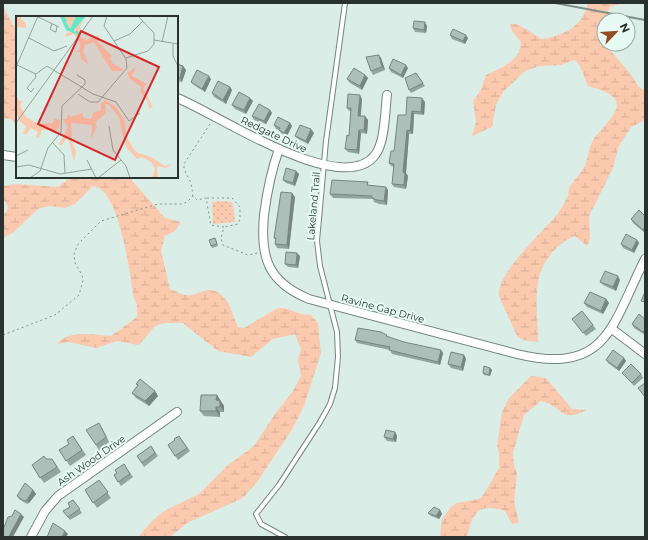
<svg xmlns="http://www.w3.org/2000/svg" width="648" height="540" viewBox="0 0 648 540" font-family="Montserrat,sans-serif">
<defs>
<pattern id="wetland-marsh" width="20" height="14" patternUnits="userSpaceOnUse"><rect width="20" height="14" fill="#fbc9ae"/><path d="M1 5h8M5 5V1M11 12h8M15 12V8" fill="none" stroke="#d7ad96"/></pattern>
<pattern id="park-dots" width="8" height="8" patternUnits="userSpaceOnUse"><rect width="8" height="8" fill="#fbc9ae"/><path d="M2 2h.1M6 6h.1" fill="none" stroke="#d7ad96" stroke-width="1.8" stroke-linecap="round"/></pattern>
</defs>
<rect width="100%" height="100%" fill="#daeee7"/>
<!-- wetland -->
<g fill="url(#wetland-marsh)">
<path d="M588,3h35l-13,4 -3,7 1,6h-4v24h7l-1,6 20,23 8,13 7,5v29l-14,7 -12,19 -6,22 -24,48 1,23 -3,7 -12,-10c-18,6 -35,28 -37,47 -3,19 0,40 0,59l-15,-2 -6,-4 -18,-40c-4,-20 43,-64 57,-80 4,-5 10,-15 12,-21 1,-3 0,-6 2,-9 5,-7 13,-15 16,-23 2,-8 3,-15 7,-23 6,-9 24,-25 24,-35 0,-12 -20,-16 -29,-19l-8,-20 -5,-6 -14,5 -22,1 -14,5 -22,21 -7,13 -4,22 -20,9 4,-14 -3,-21 8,-11 5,-15c15,-7 35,-14 35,-33l-9,-11 -2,-7h7l25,15c22,-3 41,-13 46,-36z"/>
<path d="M3,6l14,26v93l-6,-6h-8z"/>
<path d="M71,177h58l36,41 16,4 -6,9 -10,5 -4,15 9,38c4,1 10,5 14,6 18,2 25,-16 43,6 3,3 7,18 11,26l6,1 34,-20c11,-1 19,7 33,7l7,8 3,30 -17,53 -11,22 -36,54 -14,16 -56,25 -17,14h-32l13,-15 13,-11 35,-17 28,-28 27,-20 21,-32 18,-23 8,-15 -3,-16 3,-11 -6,-15 -22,5 -22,18 -33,-6 -35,-28h-18l-10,3 -16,19 -22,-4 -21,7 -28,-6 -11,2c13,-15 36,-9 54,-8l26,-19v-12l-4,-10c-3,-23 -14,-107 -40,-109l-18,18 -10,4 -16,-2 -11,3 -24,23 -11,6v-23l4,-4 1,-5 -5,-7v-13l14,-2 41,3z"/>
<path d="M531,376l15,2 26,31 14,1c-25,14 -23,-4 -45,-9l-17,14 -11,37 1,14 3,7 -3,28 5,22 -7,1 -7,-13c-28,-9 -32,2 -38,26h-27l2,-18 9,-12 6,-4 22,-4 5,-5 15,-26v-15l-2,-7 5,-34 7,-14z"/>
</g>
<!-- park -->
<path fill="url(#park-dots)" d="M222,201l9,1 2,3 2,17 -22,2 -1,-22z"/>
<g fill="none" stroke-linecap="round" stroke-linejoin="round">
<defs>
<path id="service" d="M285,537l-24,-13 -5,-10 23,-29 41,-63 10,-18 5,-16 3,-31 -1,-25 -17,-66 -3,-25 9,-100 19,-138"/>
<g id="minor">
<path d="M177,98c39,15 165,101 198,57 10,-12 10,-44 12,-60"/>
<path d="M279,149c-8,22 -12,43 -15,66 -4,43 4,67 45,84l208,55c91,22 95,-30 128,-95"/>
<path d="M3,155l14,2"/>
<path d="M612,329l33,25"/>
<path d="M31,537l14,-26 13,-15 119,-84"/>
</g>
</defs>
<!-- service casing -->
<use href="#service" stroke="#73857f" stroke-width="6"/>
<!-- minor casing -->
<use href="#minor" stroke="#73857f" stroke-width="10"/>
<!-- path -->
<g stroke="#85938e" stroke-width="1" stroke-dasharray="2 3" stroke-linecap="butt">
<path d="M210,124l-26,40v5l7,14 2,13 4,4 9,-2 5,27 13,2 -3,11 2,7 25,10 10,-2"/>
<path d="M207,198h25l8,9v12l-2,5 -14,3"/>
<path d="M3,335l52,-20 24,-20 4,-15 -1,-5 -7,-12 -1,-9 4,-10 23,-23 57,-17h25l5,-3 5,-5"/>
</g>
<!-- service -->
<use href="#service" stroke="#fff" stroke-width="4"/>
<!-- minor -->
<use href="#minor" stroke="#fff" stroke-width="8"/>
<!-- rail -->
<path stroke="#818f8a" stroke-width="2" d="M555,3l90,17"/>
</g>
<!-- wall -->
<g fill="#94a49e">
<path d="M427,26l-1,7 -11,-1 -2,-4z"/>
<path d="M450,35l18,3 -3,6 -13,-5z"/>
<path d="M381,58l4,12 -12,5 -2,-4z"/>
<path d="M177,64l6,2 3,4 -4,12 -5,-1z"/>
<path d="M389,68h19l-5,10 -12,-6z"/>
<path d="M416,73l9,13 -14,7 -2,-3z"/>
<path d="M365,75l3,3 -6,12 -12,-7 -3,-4z"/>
<path d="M211,79l-6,13 -11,-7 -3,-3z"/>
<path d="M230,87l2,3 -6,14 -12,-7 -2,-4z"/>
<path d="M362,99l-1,17 7,4 -1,14 -6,-1 -2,21 -11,-2 -3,-3 4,-13 2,-25h-2l-2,-3z"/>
<path d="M253,101l-7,13 -11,-5 -3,-4z"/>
<path d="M425,102l-1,13 -10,-1 -1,20h-4l-3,39 2,3 -2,13 -12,-2 -2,-3 2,-17 -3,-1 -2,-3 5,-12 12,-36z"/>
<path d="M270,110l2,3 -6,11 -12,-4 -2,-4z"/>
<path d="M290,123l2,3 -5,10 -6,-3 -2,-3 -3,-1 -2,-4z"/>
<path d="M314,133l-6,11 -10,-5 -3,-3z"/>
<path d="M296,171l3,3 -4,12 -9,-3 -3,-3z"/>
<path d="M370,185l18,5 -1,15 -8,-1 -5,-2 -1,-3 -40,-1 -3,-4z"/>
<path d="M295,197l-6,52 -12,-1 -2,-4 1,-4 -2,-2z"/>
<path d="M645,216v17l-12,-10 -2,-4z"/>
<path d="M216,240l2,6 -6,2 -1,-2z"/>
<path d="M637,240l2,3 -5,10 -11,-5 -2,-4z"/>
<path d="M300,256l-2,12 -10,-1 -3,-3z"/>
<path d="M620,280l-4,11 -13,-6 -3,-3z"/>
<path d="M606,299l3,4 -6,11 -16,-7 -3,-4z"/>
<path d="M582,311l14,18 -10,7 -14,-17z"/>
<path d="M645,319v16l-11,-7 -2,-4z"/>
<path d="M387,335l1,2 16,5 37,8 2,3 -3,12 -48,-11 -2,-4 -33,-7 -2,-3z"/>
<path d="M464,355l2,4 -3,12 -12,-3 -3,-4z"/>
<path d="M624,358l2,3 -7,10 -11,-8 -2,-3z"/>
<path d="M490,368l2,2 -2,6 -6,-1 -1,-2z"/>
<path d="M622,373l19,1 2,4 -9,8z"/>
<path d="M136,384l19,7 3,5 -9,10 -13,-8 -4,-5 6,-7z"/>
<path d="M217,395l7,11v6h-4v5l-16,-1 -4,-5z"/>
<path d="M102,428l7,14 -10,9 -3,-6z"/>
<path d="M395,432l2,4 -1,6 -9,-1 -3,-4z"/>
<path d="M73,436l13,19 -16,11 -11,-16 10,-6z"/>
<path d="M179,436l11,15 -12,9 -10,-15 7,-5z"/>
<path d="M151,446l7,10 -14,11 -7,-11z"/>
<path d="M46,459h6l9,13 -17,11 -12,-18z"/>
<path d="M124,464l9,13 -12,9 -7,-11 3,-2z"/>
<path d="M99,480l12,18 -14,10 -12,-18z"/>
<path d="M33,490l3,4 -7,9 -2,1 -8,-5 -2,-3z"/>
<path d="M73,500l9,13 -12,7 -7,-9 7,-4z"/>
<path d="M440,510l2,4 -3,5 -8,-3 -3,-3z"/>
</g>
<!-- shaded-wall -->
<g fill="#788681">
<path d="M425,22l2,4 -1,7 -2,-3z"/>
<path d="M466,35l2,3 -3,6 -2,-3z"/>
<path d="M379,55l2,3 4,12 -3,-3z"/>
<path d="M406,65l2,3 -5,10 -2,-3z"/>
<path d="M183,66l3,4 -4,12 -2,-4z"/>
<path d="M365,75l3,3 -6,12 -2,-4z"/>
<path d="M209,76l2,3 -6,13 -3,-3z"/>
<path d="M230,87l2,3 -6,14 -3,-4z"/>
<path d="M360,95l2,4 -2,20 -2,-3z"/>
<path d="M250,98l3,3 -7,13 -2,-4z"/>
<path d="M422,98l3,4 -1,13 -3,-3z"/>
<path d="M270,110l2,3 -6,11 -2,-3z"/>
<path d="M412,111l2,3 -1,20 -3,-3z"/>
<path d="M365,116l3,4 -1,14 -3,-4z"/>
<path d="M290,123l2,3 -5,10 -3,-3z"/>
<path d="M311,129l3,4 -6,11 -2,-3z"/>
<path d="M359,130l2,3 -2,21 -2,-4z"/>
<path d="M407,130l2,4 -3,39 2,3 -2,13 -2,-4 -1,-13z"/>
<path d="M296,171l3,3 -4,12 -2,-3z"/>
<path d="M386,187l2,3 -1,15 -3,-4z"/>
<path d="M292,193l3,4 -6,52 -2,-4z"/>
<path d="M645,227v6l-2,-3z"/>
<path d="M637,240l2,3 -5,10 -2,-3z"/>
<path d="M297,253l3,3 -2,12 -2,-3z"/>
<path d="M618,276l2,4 -4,11 -3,-4z"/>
<path d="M606,299l3,4 -6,11 -2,-3z"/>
<path d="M441,350l2,3 -3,12 -2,-3z"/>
<path d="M464,355l2,4 -3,12 -2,-4z"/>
<path d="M624,358l2,3 -7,10 -2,-3z"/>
<path d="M490,368l2,2 -2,6 -1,-1z"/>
<path d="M155,391l3,5 -9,10 -4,-5z"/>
<path d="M217,395l7,11v6l-8,-12z"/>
<path d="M216,407l4,5v5l-4,-6z"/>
<path d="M99,423l3,5 7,14 -3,-5z"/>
<path d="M395,432l2,4 -1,6 -3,-3z"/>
<path d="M33,490l3,4 -7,9 -2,-3z"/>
<path d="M440,510l2,4 -3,5 -3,-3z"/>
<path d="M21,514l3,3 -11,20h-3l-1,-1z"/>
<path d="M65,531l3,3 -2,3h-4z"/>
</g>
<!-- building -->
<g fill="#acbfb8" stroke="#788681">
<path d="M414,21l11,1 -1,8 -11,-2z"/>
<path d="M453,29l13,6 -3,6 -13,-6z"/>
<path d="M379,55l3,12 -11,4 -5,-14z"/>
<path d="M393,59l13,6 -5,10 -12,-7z"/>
<path d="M177,64l6,2 -3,12h-3z"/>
<path d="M354,68l11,7 -5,11 -13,-7z"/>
<path d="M197,70l12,6 -7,13 -11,-7z"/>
<path d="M416,73l7,10 -14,7 -4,-12z"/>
<path d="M218,81l12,6 -7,13 -11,-7z"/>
<path d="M239,92l11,6 -6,12 -12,-5z"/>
<path d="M348,94l12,1 -2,21h7l-1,14h-5l-2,20 -12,-1 2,-14 2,1 2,-28h-4z"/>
<path d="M407,97l15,1 -1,14 -9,-1 -2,20 -3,-1 -4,42 2,1 -1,12 -12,-1 2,-20 -5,-1 2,-12h3l4,-36h8z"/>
<path d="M259,104l11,6 -6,11 -12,-5z"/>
<path d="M278,117l12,6 -6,10 -5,-3 1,-2 -6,-3z"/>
<path d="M300,125l11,4 -5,12 -11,-5z"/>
<path d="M286,168l10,3 -3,12 -10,-3z"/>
<path d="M332,180l36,2 -1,3 19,2 -2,14 -7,-1 -5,-2v-2l-42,-2z"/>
<path d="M281,192l11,1 -5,52 -12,-1 1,-6h-2z"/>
<path d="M639,210l6,6v11l-2,3 -12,-11z"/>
<path d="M626,234l11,6 -5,10 -11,-6z"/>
<path d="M215,238l2,6 -6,2 -2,-6z"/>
<path d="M286,252l11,1 -1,12 -11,-1z"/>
<path d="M605,271l13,5 -5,11 -13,-5z"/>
<path d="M590,292l16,7 -5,12 -17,-8z"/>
<path d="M645,292v10l-4,-1z"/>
<path d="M582,311l11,14 -10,8 -11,-14z"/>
<path d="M639,314l6,5v11l-2,2 -11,-8z"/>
<path d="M358,328l23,4 6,3 -1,1 18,6 37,8 -3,12 -49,-12 1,-3 -35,-7z"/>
<path d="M613,350l11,8 -7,10 -11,-8z"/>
<path d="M451,352l13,3 -3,12 -13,-3z"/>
<path d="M631,364l10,10 -9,9 -10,-10z"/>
<path d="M484,366l6,2 -1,7 -6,-2z"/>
<path d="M140,379l15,12 -10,10 -13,-8 6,-8 -2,-1z"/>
<path d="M645,383v14l-7,-9z"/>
<path d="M201,395h16l-1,5 4,1v6h-4v4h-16z"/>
<path d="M99,423l7,14 -10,8 -10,-15z"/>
<path d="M386,430l9,2 -2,7 -9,-2z"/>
<path d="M73,436l9,14 -16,11 -7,-11 10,-6 -2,-4z"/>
<path d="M179,436l8,12 -12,8 -7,-11 7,-5 -1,-1z"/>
<path d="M151,446l4,7 -13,10 -5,-7z"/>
<path d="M44,456l2,3h6l5,8 -17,11 -8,-13z"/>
<path d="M124,464l6,10 -12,8 -4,-7 3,-2 -2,-3z"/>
<path d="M99,480l9,12 -15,11 -8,-13z"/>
<path d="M25,483l8,7 -6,10 -3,1 -7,-5z"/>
<path d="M73,500l7,9 -12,8 -5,-6 7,-4 -2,-4z"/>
<path d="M434,507l6,3 -4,6 -8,-3z"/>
<path d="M15,510l6,4 -12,22 2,1h-8v-7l5,-13 4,-1z"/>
<path d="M53,523l12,8 -3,6h-15z"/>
</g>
<g text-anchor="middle" stroke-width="4" stroke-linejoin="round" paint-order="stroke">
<!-- street labels -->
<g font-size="10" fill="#2a322f" stroke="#e7fbf4">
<text transform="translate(274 134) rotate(25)" y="4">Redgate Drive</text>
<text transform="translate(313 206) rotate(-85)" y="4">Lakeland Trail</text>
<text transform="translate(383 308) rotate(15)" y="4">Ravine Gap Drive</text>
<text transform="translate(91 460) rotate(-35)" y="4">Ash Wood Drive</text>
</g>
</g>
<!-- overview -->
<g transform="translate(16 16)">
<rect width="162" height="162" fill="#daeee7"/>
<path d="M0,0h3l7,8v4l-10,-1zM48,0h12l-6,13 -1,-1zM69,2l-5,8v11l6,3 13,-5 -1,7 14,14 -2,2 2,5 11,6 -1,2h-10l-18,-29 -9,3 -2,6 6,14 -8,-6 -1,-7h-5l5,-3v-6l-6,-9 -9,3 1,-4 8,-2v2l3,1 2,-2 -4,1 -1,-3zM120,51l-4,9 15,8 -4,4 10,19 -4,2 -2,-9 -6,-7v-6l-11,-8 -3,-6zM0,79l3,6h4l-3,4 6,12 12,7 15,-1 1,-4 6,1 -1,8 -5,5 -5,-3h-7l-3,8 -3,-1 2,-5 -7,-4 -4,6h-4l3,-8 -6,-4 -4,-9zM89,84l11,7 8,12 3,19 9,14 15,5 14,9 7,-2 -6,4 -9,-2 1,12h-6l3,-9 -4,-7 -9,-5 -5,2 -12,-13 -6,-29 -11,-13h-3l1,8 -3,4 -8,6 2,5 -6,12 1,-14 -21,-2 1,19 4,10 -2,10 -6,-25 -7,9 -2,-2 9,-16 -5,-9h4l1,-5 3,3 11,-4 2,5 7,1 3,-7 7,-1v-7z" fill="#fbc9ae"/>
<path d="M44,0h4l3,5 2,-4 -3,5 4,7 6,-13h10l-12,14 1,3 1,-3 3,2 -1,3 -12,-5z" fill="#65e6c4"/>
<path fill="none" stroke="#94a39d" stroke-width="1" d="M22,1l21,10M36,8l-2,5 3,2 3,1 1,-6M13,22l25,13 13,-5M138,24l24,4M98,25l16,-7 13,-13M146,26l6,-26M157,28v12l5,10M110,42l22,-7 6,-7v-11l-16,-17M1,49l19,9 11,-8 46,28 23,8 13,19 11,-8M0,51l22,-51M18,72l-3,4 -4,-4 9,-11 -1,-3M62,78l12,8h8l29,-34 -1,-9 -22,-33 3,-10M0,107l77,-107M93,110l4,24 13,16 4,12M36,126l12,13 1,18M0,140l12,-6M71,144l9,18M0,151l13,-2 31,9 32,-5M14,162l10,-7 8,-23 13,-16 1,-26 23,-22v-4l-8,-5M82,162l23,-18"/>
<path fill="#d62828" fill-opacity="0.15" stroke="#d62828" stroke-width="2" d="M65,15l78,36 -44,93 -77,-36z"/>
<rect width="162" height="162" fill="none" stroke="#2a322f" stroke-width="2"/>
</g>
<!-- border -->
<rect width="648" height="540" fill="none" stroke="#2a322f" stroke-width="8"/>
<!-- north arrow -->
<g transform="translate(616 32) rotate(65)"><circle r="19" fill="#e7fbf4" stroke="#9baba5"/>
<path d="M0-3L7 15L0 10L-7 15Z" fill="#934e23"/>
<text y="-6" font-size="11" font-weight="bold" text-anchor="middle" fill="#2a322f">N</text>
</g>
</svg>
